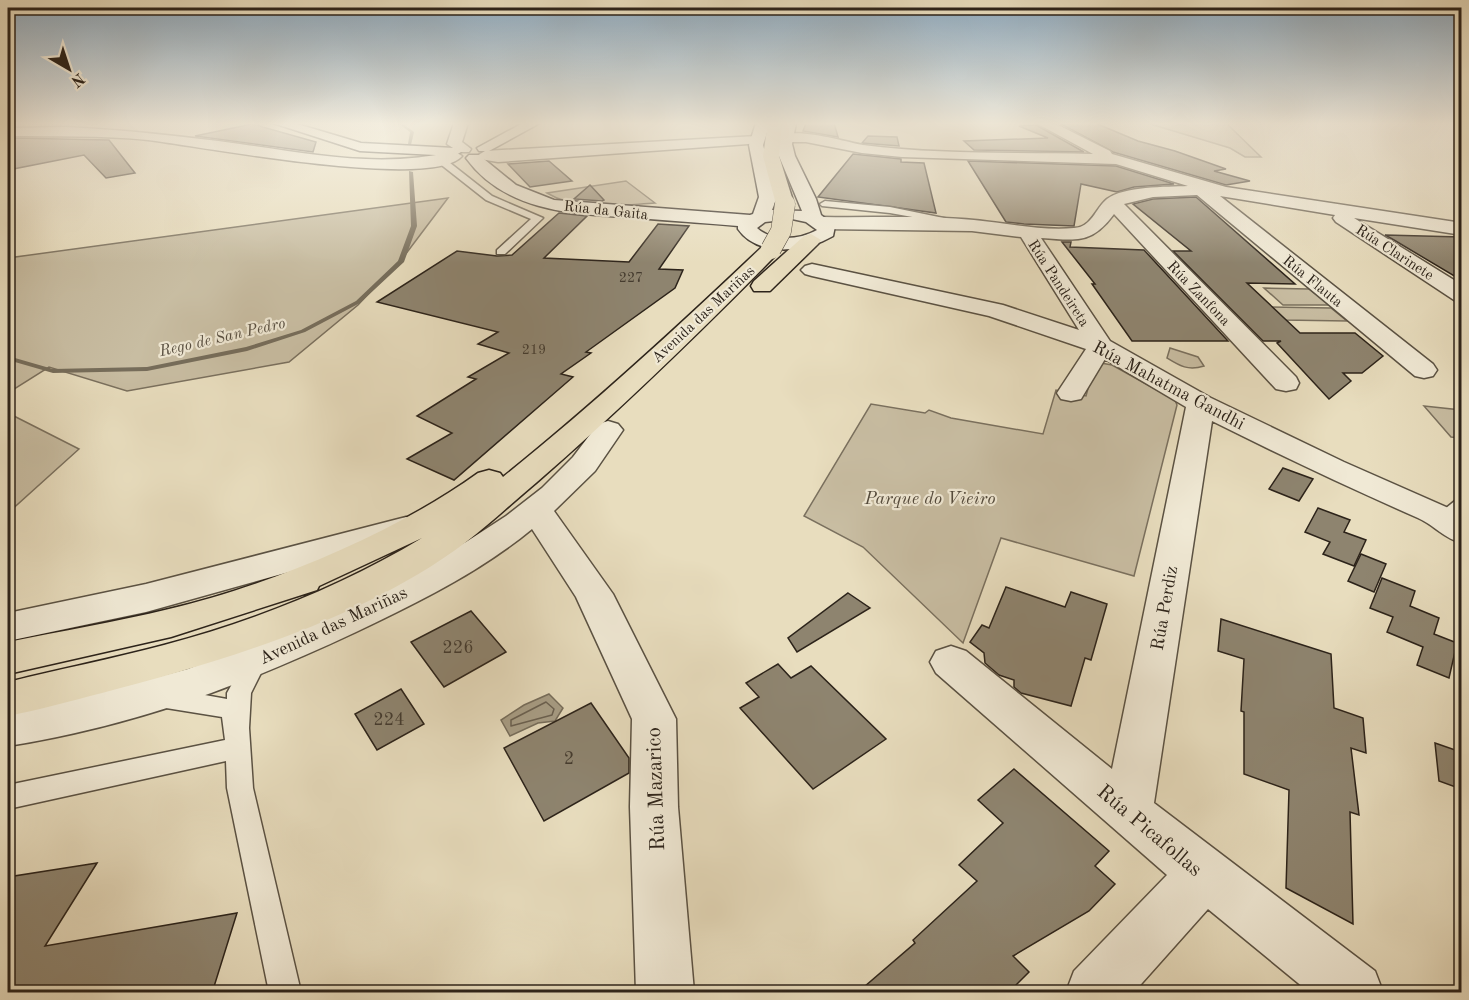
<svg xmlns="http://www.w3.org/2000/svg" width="1469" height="1000" viewBox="0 0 1469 1000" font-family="'Old Standard TT',serif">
<rect width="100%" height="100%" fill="#e8ddbe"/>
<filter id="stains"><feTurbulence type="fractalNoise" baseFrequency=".00333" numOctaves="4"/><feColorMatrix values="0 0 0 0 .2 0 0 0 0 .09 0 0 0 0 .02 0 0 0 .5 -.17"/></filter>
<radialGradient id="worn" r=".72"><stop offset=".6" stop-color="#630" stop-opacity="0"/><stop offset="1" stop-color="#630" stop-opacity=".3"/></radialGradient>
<!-- green -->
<g fill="#c8bda2" stroke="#7a705e" stroke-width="1.5">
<path d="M1147,123h79l35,34h-16l-15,-9z"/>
<path d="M626,181l29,22c-35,2 -77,9 -108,-10z"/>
<path d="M448,198l-43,57 -47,50 -69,57 -162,29 -78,-24 -41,26v-135z"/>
<path d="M1264,288l45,1 21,16h-47z"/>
<path d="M1268,307l63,1 16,13 -65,-1z"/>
<path d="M1170,348l28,9 6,9c-16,5 -24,0 -37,-8z"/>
<path d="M1101,363l11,2 63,35 2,5 -43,171 -133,-38 -38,105 -100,-96 -59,-31 67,-112 54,9 4,-3 22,8 92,16 13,-44 30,6 8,-29z"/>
<path d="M1424,406l37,4v28l-10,-1z"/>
<path d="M8,413l71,36 -71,64z"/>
</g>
<!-- water -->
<path fill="#a89e86" stroke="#766d5b" stroke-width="1.5" d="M549,694l14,14 -8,13 -17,2 -28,13 -9,-16 23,-15z"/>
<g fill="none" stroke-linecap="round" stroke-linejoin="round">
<!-- shore -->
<path stroke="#6a6050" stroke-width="1.5" d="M546,702l8,7 -2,6 -41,11v-6z"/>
<!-- stream -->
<g fill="#766d5b" fill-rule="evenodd">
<path d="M398,123h4l12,9 -3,13 -3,-1 2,-12z"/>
<path d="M409,171l4,1 4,54 -13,36 -44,41 -55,29 -58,19 -100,20 -94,2 -45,-13v-4l45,13 94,-2 99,-20 55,-17 55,-29 42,-40 13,-35z"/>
</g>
</g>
<!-- building -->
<g fill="#8e846f" stroke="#2c231a" stroke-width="1.5">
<path d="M806,123h28l4,14 -35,-6z"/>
<path d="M1095,123l43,18 37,10 51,18 -12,2 36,10 -24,4 -113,-33 -52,-28z"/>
<path d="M252,124l64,18 -3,10 -118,-16z"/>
<path d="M1036,125l48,27 -110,-2 -10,-9 84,-3 -29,-12z"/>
<path d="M868,136l29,1 2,9 -37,-3z"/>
<path d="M14,138l95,2 26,33 -29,5 -22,-23 -76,15v-28z"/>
<path d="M853,154l48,5v3l23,1 12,50 -118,-16z"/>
<path d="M549,161l23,20 -42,6 -22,-23z"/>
<path d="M968,161l148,5 58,18 -40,3 -17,5 -36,-8 -7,42 -50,-2 -18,-2z"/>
<path d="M590,185l14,15 -2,1 -28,-2z"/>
<path d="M1196,197l99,87 -48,-1 53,50h55l28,23 -21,17h-19l8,8 -22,18 -52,-56 4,-2h-18l-90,-90h18l-58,-47 20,-5z"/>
<path d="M559,213l28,3 -43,42 85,4 29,-38 31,2 -30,43 24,1 -8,18 -89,64 5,1 -30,21 12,3 -119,103 -47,-21 45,-26 -35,-17 59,-37 -8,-2 41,-24 -31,-9 20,-12 -121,-30 80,-51 40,5 15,-1z"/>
<path d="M1385,235l76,2v43l-67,-40z"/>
<path d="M1062,242h9l-1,5 74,3 84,91h-96l-40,-57h3z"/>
<path d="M1283,468l30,11 -14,22 -30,-12z"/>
<path d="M1318,508l32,12 -6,12 22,8 -12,26 -31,-12 7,-12 -25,-10z"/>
<path d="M1361,554l25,10 -12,28 -26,-11z"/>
<path d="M1382,578l33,13 -5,15 29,12 -5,16 23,9 -8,35 -32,-13 6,-18 -36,-15 6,-15 -23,-9z"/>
<path d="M1006,587l59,20 6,-15 36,12 -16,56 -6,-2 -14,48 -50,-13 -7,-6v-7l-15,-5 -14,-12 -1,-10 -14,-11 12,-17 7,3z"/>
<path d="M848,593l22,15 -73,44 -9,-14z"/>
<path d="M471,611l35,41 -62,35 -33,-45z"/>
<path d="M1221,619l110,35 3,54 29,10 3,35 -15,-5 8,67 -9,-3 3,112 -67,-36 3,-98 -45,-16v-62l-3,-1 3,-52 -26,-8z"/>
<path d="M778,664l13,14 20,-12 75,73 -73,50 -73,-81 19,-11 -13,-14z"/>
<path d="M401,689l23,35 -47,26 -22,-36z"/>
<path d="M591,703l38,55v15l-85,48 -40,-73z"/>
<path d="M1435,743l26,9v37l-22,-8z"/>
<path d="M1014,769l95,82 -14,15 20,18 -26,27 -76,45 16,16 -21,21h-151l58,-50 -2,-3 64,-59 -18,-16 44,-42 -25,-23z"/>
<path d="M97,863l-52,83 192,-33 -25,80h-204v-116z"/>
</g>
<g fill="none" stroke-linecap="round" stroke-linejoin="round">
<defs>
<g id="lane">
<path d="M439,159h6l47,37 51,22 -38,36h-8v-4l34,-31 -45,-19 -47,-37z"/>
<path d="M825,201l65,6 78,16 -5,3 -73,-13 -68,-7 -2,-2z"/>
<path d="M1462,499v14l-11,8h-14l-2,-4 21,-17z"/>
<path d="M256,652l8,3 3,6 -16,32 -2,35 4,60 48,204h-32l-42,-204 -1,-27 -218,48v-24l217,-45 -3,-23 -56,-9 -8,-3 -4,-7 4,-7 8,-3 61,11v-6l21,-38z"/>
</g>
<g id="street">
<path d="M454,123h14l-6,19 9,7 -2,3h-10l-12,-8z"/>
<path d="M1054,123l56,28 2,3 114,33 236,36v12l-108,-17 108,67v17l-8,-2 -118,-78 -3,-4 2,-3 -115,-19 213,168 4,6 -4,6 -9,2 -9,-2 -218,-181 -44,2 -29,7 172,173 3,6 -3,6 -10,2 -10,-2 -162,-175c-23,31 -38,26 -73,24l69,103 101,57 133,64 118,52v29c-17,-4 -28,-18 -44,-25 -70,-31 -138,-63 -206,-97l-58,382 221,168 8,21h-74l-101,-83 -74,83h-68l8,-21 93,-96 -231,-202 -6,-11 6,-11 15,-5 15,5 146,118 74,-362 -81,-48 -24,40 -10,2 -10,-2 -4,-6 29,-44 -97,-33 -177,-40 -7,-2 -4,-4 4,-4 7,-2 191,41 76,25 -58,-93 -49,-6 -149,-2 -9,-6 9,-6c50,1 101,-2 151,3 33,3 67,11 100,8 18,-1 21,-19 33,-29 17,-13 59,-12 81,-13l-72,-22 -214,-7 -40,-4 -56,-11h-20l-7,-4c12,-13 67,4 84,7 76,10 154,7 230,9l-55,-30z"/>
<path d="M66,127c58,3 116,9 174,17 71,10 144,25 214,7l8,5c-29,35 -264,-10 -314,-16 -47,-5 -94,-3 -140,-4v-8z"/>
<path d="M757,136l5,1v6l-264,19 -18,-3 -3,-3 8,-5z"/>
<path d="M608,421l10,3 5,6 -28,41 -41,40 59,83 63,125 2,88 16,185h-58l-6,-185 2,-88 -56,-122 -44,-68c-52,43 -115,74 -176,103 -115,54 -222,94 -348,114v-38l120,-23 60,-16 74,-29 121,-54 83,-44 40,-26 36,-28 31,-31 25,-33z"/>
<path d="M406,517l12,3 5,8 -5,8 -272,76 -138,29v-28l138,-29z"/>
</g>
<g id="secondary">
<path d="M273,123h21l67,20 93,5 7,4 -7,4 -94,-5z"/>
<path d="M523,123h17l-51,28h-10l-2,-3z"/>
<path d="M756,123h14l-7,22 14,52 -5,13 30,1 -23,-55 -1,-12 4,-21h14l-4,21 3,12 21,43 5,16 14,11 -2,10c-27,16 -75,22 -95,-7v-3c-33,-3 -67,-5 -101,-8 -61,-4 -131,-5 -171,-60l3,-3h10l37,30 38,15 196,15 3,-1 6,-17 -10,-52zM792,219l14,3 11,8c-18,10 -45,12 -60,-2l8,-6z"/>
</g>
<g id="highway">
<path d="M768,123h14l-3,33 15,48 -9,5 -9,-5 -13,-48z"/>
<path d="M811,234l10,6 -3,4 -48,47h-16l-3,-5 3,-5 50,-45z"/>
<path d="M771,243l7,2 3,4 -3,4c-78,79 -157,156 -241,229 -24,20 -46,41 -71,60 -100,76 -244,120 -364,151 -32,8 -63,17 -94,23v-34c51,-13 104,-23 156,-37 90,-24 178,-59 258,-107l-103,48 -2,4 -146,47 -163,37v-32c53,-11 108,-20 161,-33 99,-23 226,-76 309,-136l11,-3 11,3 3,4c91,-73 177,-152 261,-232z"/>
</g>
</defs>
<!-- lane casing -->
<use href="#lane" stroke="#5b5243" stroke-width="3"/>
<!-- street casing -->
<use href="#street" stroke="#5b5243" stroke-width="3"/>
<!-- secondary casing -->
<use href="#secondary" stroke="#2c231a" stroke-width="3"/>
<!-- highway casing -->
<use href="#highway" stroke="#2c231a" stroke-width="3"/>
<!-- lane -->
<use href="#lane" fill="#f0e9d5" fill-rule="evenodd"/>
<!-- street -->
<use href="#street" fill="#f0e9d5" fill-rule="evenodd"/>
<!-- secondary -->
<use href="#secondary" fill="#f0e9d5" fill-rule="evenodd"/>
<!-- highway -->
<use href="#highway" fill="#e8ddbe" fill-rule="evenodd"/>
<defs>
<path id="highway-bridge" d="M771,249l10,-18 4,-27"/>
</defs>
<!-- highway-bridge casing -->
<use href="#highway-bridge" stroke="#2c231a" stroke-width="21" stroke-linecap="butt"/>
<!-- highway-bridge -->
<use href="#highway-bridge" stroke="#e8ddbe" stroke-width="20"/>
</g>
<!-- sky -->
<linearGradient id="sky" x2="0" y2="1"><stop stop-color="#8eabc1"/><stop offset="0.47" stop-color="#f5f0e2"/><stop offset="1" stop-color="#f5f0e2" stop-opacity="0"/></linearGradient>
<rect width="1469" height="263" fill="url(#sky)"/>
<g text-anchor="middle" stroke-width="4.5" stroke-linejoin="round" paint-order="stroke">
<!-- far-number labels -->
<g font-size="14" fill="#443b2f">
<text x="631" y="282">227</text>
<text x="534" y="354">219</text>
</g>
<!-- far-street labels -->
<g font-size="15" fill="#2c231a" stroke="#f0e9d5">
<text transform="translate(606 210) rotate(6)" y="5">Rúa da Gaita</text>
<text transform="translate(1395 252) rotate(33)" y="5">Rúa Clarinete</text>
<text transform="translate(1313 281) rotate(39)" y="5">Rúa Flauta</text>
<text transform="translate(1059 283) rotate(57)" y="5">Rúa Pandeireta</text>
<text transform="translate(1199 293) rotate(46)" y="5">Rúa Zanfona</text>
<text transform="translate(703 314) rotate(-43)" y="5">Avenida das Mariñas</text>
</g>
<!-- far-water labels -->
<g font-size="16" font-style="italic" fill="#574e40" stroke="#f0e9d5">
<text transform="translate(222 336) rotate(-13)" y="6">Rego de San Pedro</text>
</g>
<!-- street labels -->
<g font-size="18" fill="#2c231a" stroke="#f0e9d5">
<text transform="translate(1169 385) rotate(28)" y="6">Rúa Mahatma Gandhi</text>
<text transform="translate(1164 608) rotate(-80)" y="6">Rúa Perdiz</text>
<text transform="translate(333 625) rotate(-25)" y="6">Avenida das Mariñas</text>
</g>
<!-- park labels -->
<g font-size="18" font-style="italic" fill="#534a3c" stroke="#f0e9d5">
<text x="930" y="504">Parque do Vieiro</text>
</g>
<!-- near-number labels -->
<g font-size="18" fill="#443b2f">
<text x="458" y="653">226</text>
<text x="389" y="725">224</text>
<text x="569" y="764">2</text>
</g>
<!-- near-street labels -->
<g font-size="21" fill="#2c231a" stroke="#f0e9d5">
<text transform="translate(655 789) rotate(-92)" y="7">Rúa Mazarico</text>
<text transform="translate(1150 830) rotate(40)" y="7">Rúa Picafollas</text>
</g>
</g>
<!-- margin -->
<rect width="1469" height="1000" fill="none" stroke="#e8ddbe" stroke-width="30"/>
<rect x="9" y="9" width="1451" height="982" fill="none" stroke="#2c231a" stroke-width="3"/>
<rect x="15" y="15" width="1439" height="970" fill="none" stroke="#2c231a" stroke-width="1.5"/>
<!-- north arrow -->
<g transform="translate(69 69) rotate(141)" stroke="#f0e9d5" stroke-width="4.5" paint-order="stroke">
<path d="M0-4.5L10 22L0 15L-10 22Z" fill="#2c231a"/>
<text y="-9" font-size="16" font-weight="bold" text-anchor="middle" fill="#2c231a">N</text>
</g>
<rect width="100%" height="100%" filter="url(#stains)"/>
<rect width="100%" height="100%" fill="url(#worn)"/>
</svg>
